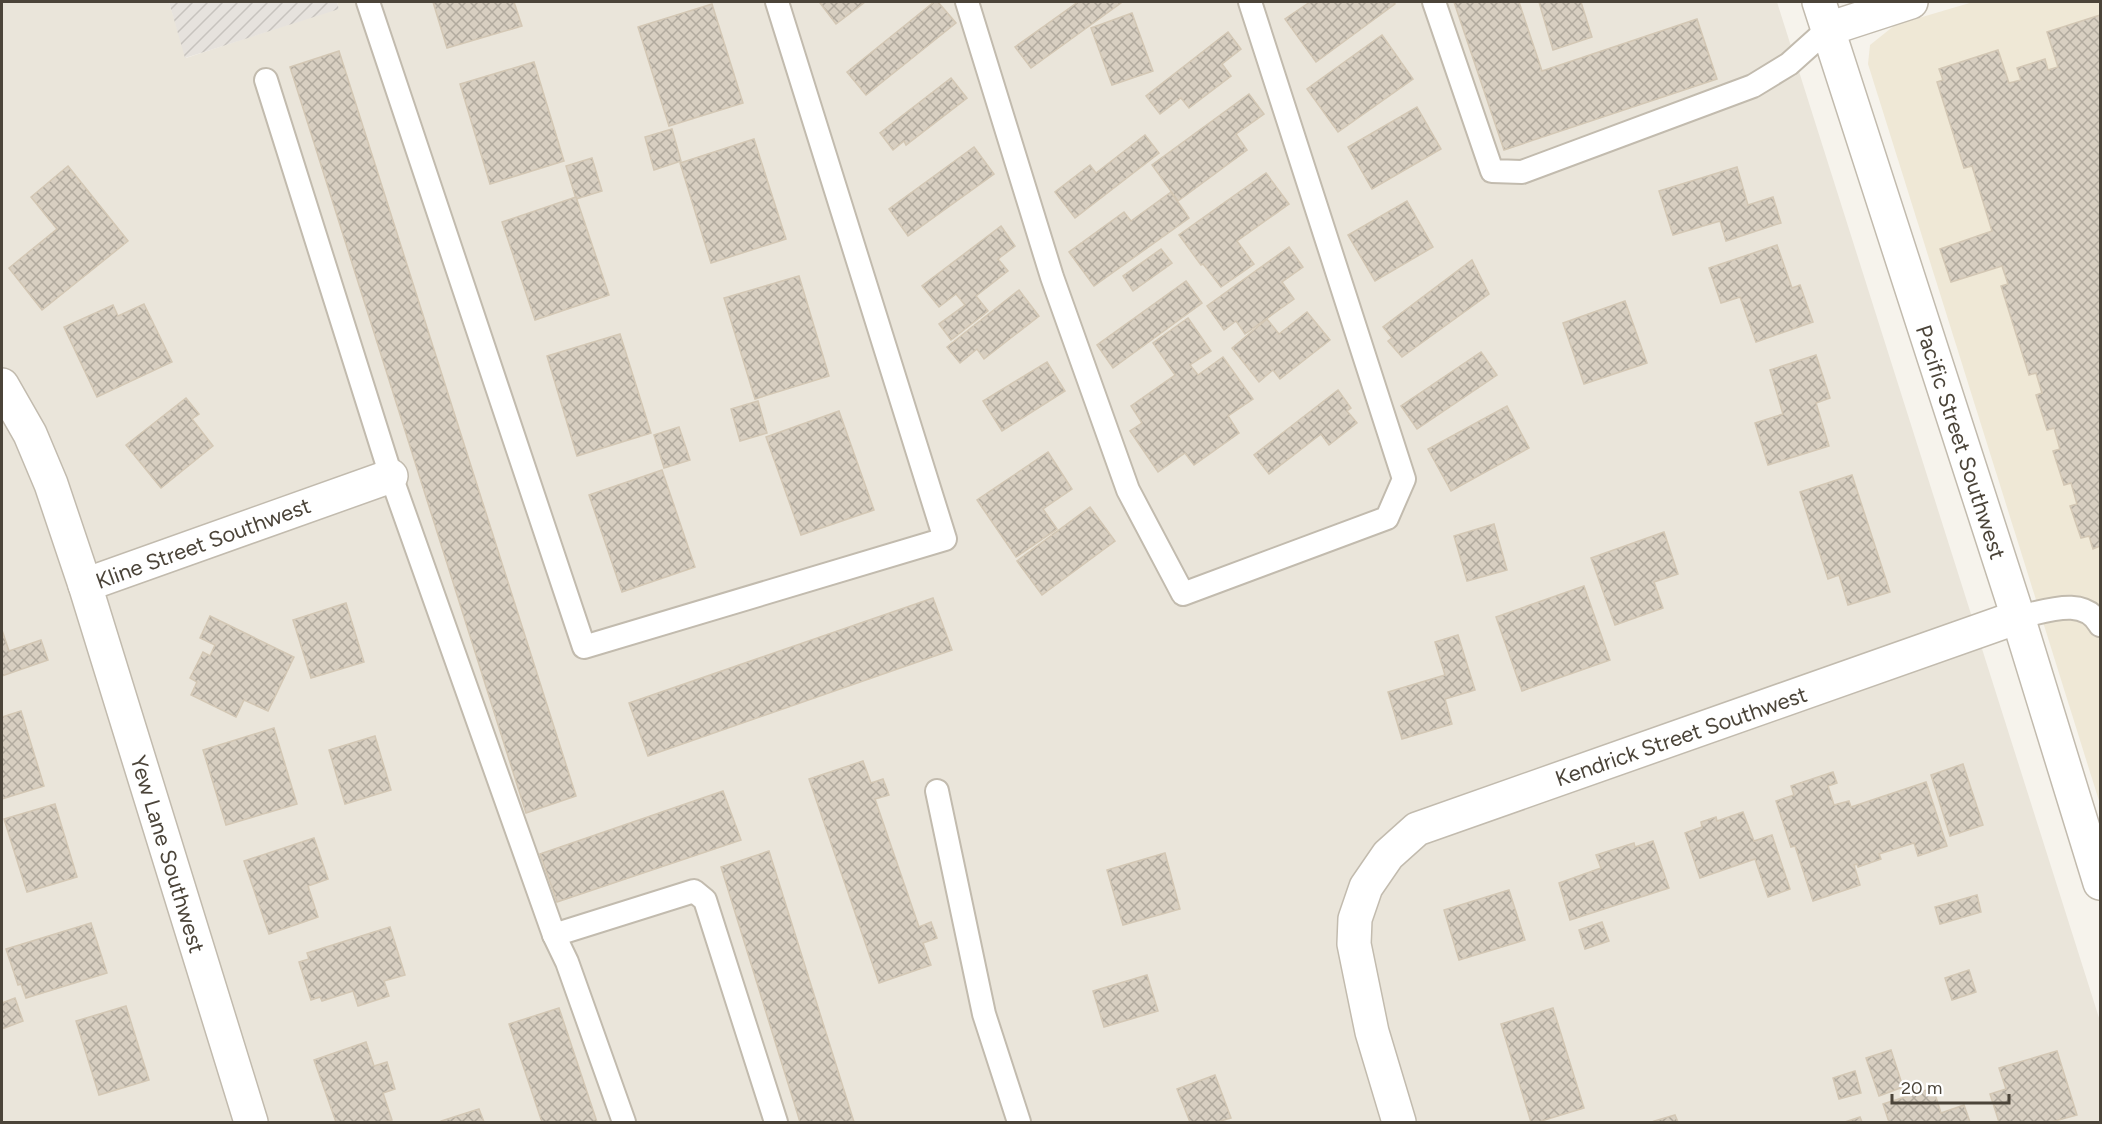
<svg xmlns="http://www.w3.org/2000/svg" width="2102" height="1124" viewBox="0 0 2102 1124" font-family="Figtree,sans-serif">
<defs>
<pattern id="industrial-furrows" width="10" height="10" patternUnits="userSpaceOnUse" patternTransform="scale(1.5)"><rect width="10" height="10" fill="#e6e2dd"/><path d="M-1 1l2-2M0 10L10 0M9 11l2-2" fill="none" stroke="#c7c3be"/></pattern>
<pattern id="building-cross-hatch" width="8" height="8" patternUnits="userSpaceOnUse" patternTransform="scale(1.5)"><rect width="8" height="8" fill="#d8cfc1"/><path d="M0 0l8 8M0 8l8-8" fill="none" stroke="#b1aa9e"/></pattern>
</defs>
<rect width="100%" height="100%" fill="#f6f3ec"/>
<!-- residential -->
<path fill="#eae5da" d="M2,2h167l17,56 153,-50 -2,-6h1440l323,1019v101h-2098z"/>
<!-- industrial -->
<path fill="url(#industrial-furrows)" d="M169,2h168l2,7 -154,49z"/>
<!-- education -->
<path fill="#efe8d6" d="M1973,2h127v802l-232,-740 2,-19 25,-20z"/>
<!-- building -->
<g fill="url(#building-cross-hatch)" stroke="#d3c7b4" stroke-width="1.5">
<path d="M433,2h81l8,24 -75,22z"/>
<path d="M822,2h43l-29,22 -16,-21z"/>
<path d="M934,2h4l18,21 -90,72 -19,-23z"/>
<path d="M1078,2h42l1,1 -90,65 -16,-21z"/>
<path d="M1310,2h83l2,2 -79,58 -31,-43z"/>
<path d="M1454,2h65l23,69 155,-52 20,60 -213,71z"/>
<path d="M1539,2h42l11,35 -39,13z"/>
<path d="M712,4l31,99 -74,23 -31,-99z"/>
<path d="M1132,13l21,58 -41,14 -21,-57z"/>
<path d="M2100,15v531l-7,3 -4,-13 -8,2 -11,-32 7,-2 -6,-21 -7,2 -11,-34 7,-2 -6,-21 -7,2 -11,-35 6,-2 -6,-20 -7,2 -28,-89 7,-2 -6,-18 -51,16 -11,-33 52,-18 -20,-65 -8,2 -27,-86 6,-2 -4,-11 59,-19 11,33 12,-3 -4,-12 28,-9 3,11 10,-3 -11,-35z"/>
<path d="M1228,32l13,17 -19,15 9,12 -42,32 -8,-10 -21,16 -14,-18z"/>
<path d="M1382,35l31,44 -75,53 -31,-43z"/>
<path d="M339,51l237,745 -50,17 -236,-746z"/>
<path d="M534,62l30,99 -74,23 -30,-100z"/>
<path d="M951,78l16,20 -61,47 -2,-4 -11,9 -13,-17z"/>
<path d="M1249,94l15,20 -28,20 11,16 -69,51 -26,-36z"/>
<path d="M1417,107l24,42 -69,40 -24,-42z"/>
<path d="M672,129l9,32 -27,9 -9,-33z"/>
<path d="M1145,135l14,18 -84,65 -20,-26 35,-27 6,8z"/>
<path d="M754,139l32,100 -75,24 -31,-100z"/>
<path d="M974,147l20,27 -86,62 -19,-27z"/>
<path d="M592,158l10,33 -26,8 -10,-33z"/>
<path d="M68,166l60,75 -86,69 -33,-42 48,-39 -26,-32z"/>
<path d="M1737,167l11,38 25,-8 8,26 -55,18 -6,-20 -47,14 -14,-44z"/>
<path d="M1266,173l23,31 -52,37 17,23 -33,23 -18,-23 -2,1 -22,-30z"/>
<path d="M1171,192l18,26 -95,68 -25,-34 55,-40 7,9z"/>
<path d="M576,197l33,98 -74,25 -33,-98z"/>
<path d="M1407,201l26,46 -58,34 -27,-46z"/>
<path d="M1001,226l14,20 -17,13 10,12 -32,25 12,15 -37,29 -12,-16 26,-19 -9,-11 -17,13 -17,-21z"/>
<path d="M1777,245l15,43 8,-3 13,37 -57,20 -16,-45 -19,6 -12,-35z"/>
<path d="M1289,247l14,20 -21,15 12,17 -49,35 -9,-13 -12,9 -17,-24z"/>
<path d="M1161,249l11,14 -39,28 -10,-15z"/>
<path d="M1472,260l17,34 -87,63 -14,-16 4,-3 -9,-11z"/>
<path d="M799,276l30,100 -74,23 -31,-101z"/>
<path d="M1186,281l16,22 -89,65 -16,-23z"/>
<path d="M1019,290l20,26 -55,43 -7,-10 -17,14 -13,-16z"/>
<path d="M1625,301l22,62 -63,21 -21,-61z"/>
<path d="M144,304l28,58 -75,35 -33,-70 49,-22 5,11z"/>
<path d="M1307,312l23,28 -50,39 -7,-9 -14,12 -27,-34 35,-29 12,15z"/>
<path d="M1188,318l23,33 -21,14 8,10 25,-18 30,42 -25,17 11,17 -45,32 -9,-12 -27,19 -28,-41 12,-8 -11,-17 44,-31 -22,-32z"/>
<path d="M620,334l31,99 -74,23 -30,-100z"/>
<path d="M1481,352l16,23 -80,54 -16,-23z"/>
<path d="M1816,355l14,43 -14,5 13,43 -61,19 -13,-42 28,-9 -13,-44z"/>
<path d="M1047,362l18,29 -63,40 -19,-30z"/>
<path d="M1338,390l13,18 -4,3 10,12 -28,22 -8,-11 -52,40 -15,-19z"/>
<path d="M186,398l13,16 -7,5 21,27 -52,42 -35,-43z"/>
<path d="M758,401l9,32 -27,8 -9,-32z"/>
<path d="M1507,406l22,42 -78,43 -23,-42z"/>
<path d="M839,411l35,99 -73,25 -35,-98z"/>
<path d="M679,427l11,33 -26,8 -10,-33z"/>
<path d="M1048,452l24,37 -29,20 14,20 -41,28 -39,-57z"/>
<path d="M662,470l33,97 -73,25 -33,-97z"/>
<path d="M1852,475l38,117 -42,13 -9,-30 -11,4 -28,-87z"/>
<path d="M1090,507l25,34 -73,54 -25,-34z"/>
<path d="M1494,524l13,46 -40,11 -13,-45z"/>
<path d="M1664,532l14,42 -24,8 9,26 -48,17 -24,-67z"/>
<path d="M1584,586l26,74 -88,31 -26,-74z"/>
<path d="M933,598l19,52 -304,106 -19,-53z"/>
<path d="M346,603l18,59 -53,16 -18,-58z"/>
<path d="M210,616l84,41 -26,54 -24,-11 -8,17 -45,-22 6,-13 -7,-4 13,-26 7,4 5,-11 -15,-7z"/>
<path d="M2,630l7,21 32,-11 7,20 -46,16z"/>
<path d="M1458,635l17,55 -30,9 7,25 -50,15 -14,-47 57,-17 -10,-33z"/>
<path d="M21,711l23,75 -42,13v-82z"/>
<path d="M274,728l23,76 -71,21 -23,-75z"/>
<path d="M375,736l16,54 -46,14 -16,-54z"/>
<path d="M863,761l8,22 12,-4 6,16 -14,4 44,128 12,-5 6,16 -14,5 8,22 -52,18 -70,-204z"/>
<path d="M1963,764l20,61 -33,11 -19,-61z"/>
<path d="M1833,772l4,11 -9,3 6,19 15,-4 2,6 75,-25 21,64 -29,10 -4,-13 -35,11 2,5 -23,8 -1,-3 -3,1 6,20 -47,16 -18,-55 -4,1 -15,-46 18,-6 -3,-9z"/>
<path d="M723,791l18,49 -184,62 -17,-48z"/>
<path d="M55,804l22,73 -50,15 -23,-73z"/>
<path d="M1743,812l11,29 18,-6 18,54 -22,8 -13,-38 -55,19 -15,-45 17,-6 -1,-5 15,-5 1,4z"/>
<path d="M314,838l14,41 -20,7 10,31 -49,17 -25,-73z"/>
<path d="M1653,841l16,47 -99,32 -11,-37 42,-15 -5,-13 38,-12 1,4z"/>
<path d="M769,851l85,271h-54l-79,-255z"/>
<path d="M1165,853l15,56 -57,16 -16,-55z"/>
<path d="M1509,890l16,50 -66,20 -15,-50z"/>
<path d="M1977,895l4,17 -41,12 -5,-17z"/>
<path d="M1602,922l7,19 -24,8 -6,-19z"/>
<path d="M91,923l16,50 -81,25 -5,-14 -3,1 -12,-36z"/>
<path d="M390,927l15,48 -21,6 5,15 -31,10 -5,-15 -31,10 -2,-4 -9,3 -12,-38 10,-3 -2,-6z"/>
<path d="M1969,970l7,22 -24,8 -7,-22z"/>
<path d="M1147,975l11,36 -54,16 -11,-36z"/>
<path d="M15,998l8,23 -21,8v-26z"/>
<path d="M126,1006l23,74 -50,15 -23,-74z"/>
<path d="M559,1008l38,114h-55l-33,-98z"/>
<path d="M1553,1008l31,100 -46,14h-7l-30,-98z"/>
<path d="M366,1042l8,24 13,-4 8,27 -12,4 9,27 -8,2h-48l-22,-62z"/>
<path d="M1891,1050l12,37 -24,9 -13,-38z"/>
<path d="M2057,1051l20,64 -26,7h-52l-9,-28 16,-5 -7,-21z"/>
<path d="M1855,1071l6,22 -22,6 -6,-21z"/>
<path d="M1215,1075l16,43 -14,4h-27l-13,-33z"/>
<path d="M1933,1088l8,25 23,-8 6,17h-81l-6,-18z"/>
<path d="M479,1109l5,13h-43v-1z"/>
<path d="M1675,1115l3,7h-23l-1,-1z"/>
<path d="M1860,1117l2,5h-17z"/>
</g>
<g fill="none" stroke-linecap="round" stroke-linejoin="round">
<defs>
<g id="lane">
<path d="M368,2l216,645 361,-108 -168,-537"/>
<path d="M967,2l85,275 76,213 55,104 204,-76 17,-39 -154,-477"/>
<path d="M1434,2l58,169 30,1 231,-86 36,-22 39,-35"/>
<path d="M266,80l125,396 163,459 13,27 57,160"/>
<path d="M2018,617c27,-5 66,-22 82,8"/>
<path d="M937,791l47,223 35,108"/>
<path d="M554,935l140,-44 11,9 71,222"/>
</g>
<g id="street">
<path d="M1819,2l199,615 82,266"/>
<path d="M1828,29l83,-27"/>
<path d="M2,385l28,49 21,50 34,101 166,537"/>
<path d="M85,585l306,-109"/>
<path d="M1399,1122l-27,-90 -18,-88 1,-25 11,-32 22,-32 29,-26 601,-212"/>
</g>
</defs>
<!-- lane casing -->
<use href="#lane" stroke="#c2bbae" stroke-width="26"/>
<!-- street casing -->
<use href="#street" stroke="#c2bbae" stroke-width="36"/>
<!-- lane -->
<use href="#lane" stroke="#fff" stroke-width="22"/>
<!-- street -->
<use href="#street" stroke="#fff" stroke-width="33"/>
</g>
<g text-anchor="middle" stroke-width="6" stroke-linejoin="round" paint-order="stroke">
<!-- street labels -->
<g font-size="22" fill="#4b4439" stroke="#fff">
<text transform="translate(1961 442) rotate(72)" y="8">Pacific Street Southwest</text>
<text transform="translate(203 543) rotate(-20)" y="8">Kline Street Southwest</text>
<text transform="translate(1681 736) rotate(-19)" y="8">Kendrick Street Southwest</text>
<text transform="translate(168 854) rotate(73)" y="8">Yew Lane Southwest</text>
</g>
</g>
<!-- border -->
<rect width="2102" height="1124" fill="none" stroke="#4b4439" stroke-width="6"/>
<!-- scale -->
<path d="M1892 1094v9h117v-9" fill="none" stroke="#4b4439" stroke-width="3"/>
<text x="1901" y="1094" font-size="18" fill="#4b4439" stroke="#ffffff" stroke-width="4.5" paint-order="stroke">20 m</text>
</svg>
